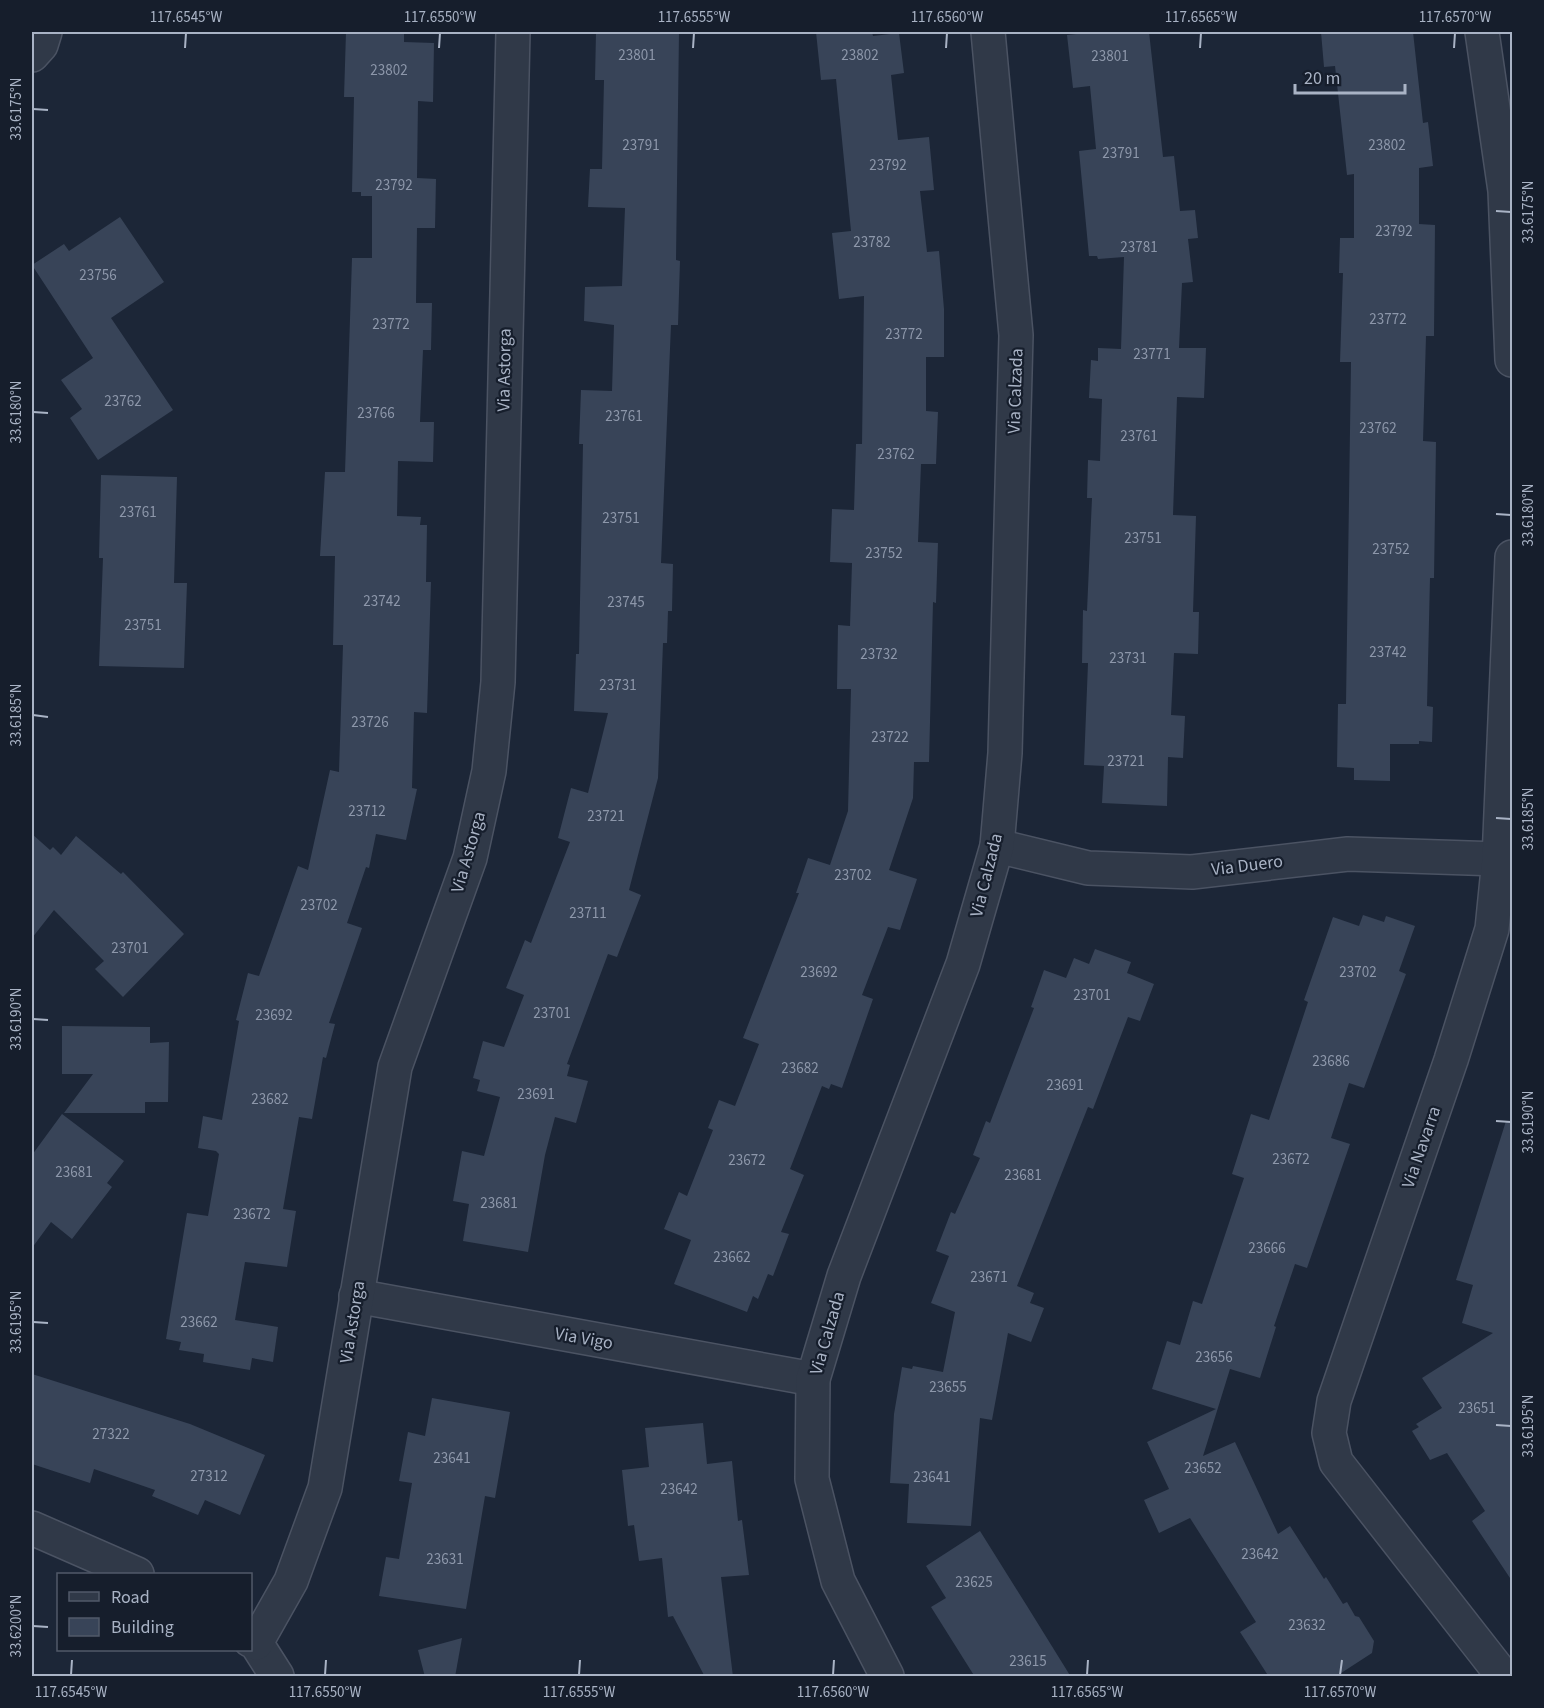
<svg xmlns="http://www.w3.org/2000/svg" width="1544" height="1708" viewBox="0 0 1544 1708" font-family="'Source Sans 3',sans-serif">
<rect width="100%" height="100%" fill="#1c2637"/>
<!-- building -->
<g fill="#384458">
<path d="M346,32h58v10l30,1 -1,59 -15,-1 -1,77 19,1 -1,49h-18l-1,75h16l-1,47h-8l-3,72h14l-1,40 -35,-1 -1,55 24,1 -1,8h7l-1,57h5l-4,131 -13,-1 -2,76 5,1 -11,51 -30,-6 -7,34 -3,-1 -19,56 15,5 -33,95 6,1 -9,34 -3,-1 -11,62 -13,-2 -16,92 13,2 -9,56 -42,-5 -10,58 43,7 -5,35 -21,-4 -2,12 -47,-8 1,-8 -25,-4 2,-8 -15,-3 21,-126 21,3 11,-62 -3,-3 -18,-3 5,-32 19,4 17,-99 -3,-1 12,-47 11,3 39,-110 10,4 22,-100 9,2 4,-127h-10l2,-89h-15l5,-84h20l7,-214h20v-62h-11v-4h-9l2,-95h-10z"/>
<path d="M596,32h83l-3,228 4,1 -2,64h-7l-10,238 12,1 -1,47h-4l-1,32h-4l-5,135 -29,112 12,5 -24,62 -9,-3 -41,110 3,1 -3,11 21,5 -12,42 -21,-6 -10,38 -17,97 -65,-11 6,-37 -16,-3 9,-50 22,5 16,-59 -23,-6 3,-11 -7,-2 10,-37 21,6 20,-52 -18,-7 19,-48 6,3 39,-101 -12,-4 13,-50 17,5 20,-80 -34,-2 2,-57h3l4,-210h-4l2,-54 31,1 2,-66 -30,-4 1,-34 37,-1 3,-78 -37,-1 2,-38h12l2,-89h-9z"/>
<path d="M816,32h56l1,4 26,-3 5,40 -13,2 7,65 31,-3 5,53 -14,1 7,61 12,-1 5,58v48h-18v54l12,1 -2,52h-15l-3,78 20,1 -2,60 -3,-1 -4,160h-15l-1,36 -24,72 28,9 -17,51 -12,-3 -26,68 11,4 -31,89 -11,-4 -2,5 -7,-3 -32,83 14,6 -23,57 8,2 -16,42 -5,-2 -10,25 -5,-3 -6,16 -73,-28 17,-44 -27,-11 15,-37 8,4 26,-66 -5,-2 11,-28 16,6 24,-62 -16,-6 56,-145h-3l12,-35 22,7 18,-54 3,-122h-14l1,-64 12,1 2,-63 -22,-1 2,-53 22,1 2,-66h6l2,-148 -25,3 -7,-66 19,-2 -15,-152 -15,1z"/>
<path d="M1095,32h54l14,125 11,-1 6,55 15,-1 3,28 -10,1 5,43 -11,1 -3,65h27l-2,50 -27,-1 -4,118 23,1 -3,96h6l-1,42 -24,-1 -3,62 14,1 -2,42 -15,-1 -1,49 -65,-3 2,-37 -20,-1 4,-102h-6l1,-53 4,1 5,-113h-5l1,-38 12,1 2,-62 -13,-1 2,-38 7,1v-13l23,1 3,-92 -26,2 -1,-3h-8l-10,-105 17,-2 -6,-63 -17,2 -6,-53z"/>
<path d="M1321,32h92l10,91 5,-1 5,44 -14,2v56l16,1 -1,111h-8l-3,105 13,1 -2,136h-4l-3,128 6,1 -1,35 -13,-1v3h-29v37l-36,-1v-12l-17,-1 1,-63h8l5,-342h-11l3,-89h-4l1,-35h14v-64l-7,1 -12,-109 -11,1z"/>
<path d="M120,217l44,65 -53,36 62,92 -75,50 -28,-42 12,-9 -21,-29 32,-22 -61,-93 32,-21 5,7z"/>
<path d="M101,475l76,2 -3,106h13l-3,85 -85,-2 4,-108h-4z"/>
<path d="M32,834l18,16 3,-3 8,8 15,-19 45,38 2,-2 61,62 -61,63 -28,-28 9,-8 -50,-51 -22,28z"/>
<path d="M1363,915l21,7 2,-6 29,10 -16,45 7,3 -42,114 -15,-5 -18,55 19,6 -43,124 -12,-4 -21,62 2,1 -16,51 -30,-9 -27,87 32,-14 43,92 12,-8 34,53 2,-2 17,27 4,-2 8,14 4,1 15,24 -2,12 -37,24h-66l-29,-45 16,-10 -66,-104 -31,15 -15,-33 25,-11 -22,-47 69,-33 -64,-20 15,-48 13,4 13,-44 9,3 42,-126 -12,-4 19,-60 18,6 39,-118 -4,-2 29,-83 26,9z"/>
<path d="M1095,949l36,13 -4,11 27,11 -14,37 -12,-4 -35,92 -5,-2 -71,179 17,7 -4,10 14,5 -13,34 -23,-9 -16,87 -12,-2 -9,108 -64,-3 2,-39 -19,-1 4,-69 8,-47 10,2 1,-3 30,6 12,-60 -24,-9 18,-47 -13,-5 15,-39 4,2 25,-56 -7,-3 13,-34 4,2 44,-115 -3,-1 13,-37 22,8 8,-20 15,6z"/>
<path d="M62,1026l88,1v16l19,-1 -1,60h-23v11h-81l29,-39h-31z"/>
<path d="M62,1114l62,47 -17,22 5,4 -40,52 -21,-17 -19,26v-93z"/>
<path d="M1506,1121l6,1v459l-40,-60 13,-10 -38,-58 -17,7 -18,-29 7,-4 -3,-3 26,-16 -20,-30 71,-45 -31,-10 11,-38 -17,-5z"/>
<path d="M32,1374l158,50 75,31 -25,60 -35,-15 -7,15 -46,-19 3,-6 -61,-21 -4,14 -58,-19z"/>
<path d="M432,1398l78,14 -15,86 -10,-2 -19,113 -87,-13 7,-39 13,2 13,-76 -13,-2 9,-49 17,4z"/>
<path d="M703,1423l4,41 25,-3 6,60 4,-1 7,55 -28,2 12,100h-28l-32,-61 -5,1 -6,-59 -23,3 -5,-36 -6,1 -6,-56 27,-3 -4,-39z"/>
<path d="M980,1531l47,75 44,71h-96l-44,-70 15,-9 -20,-32z"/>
<path d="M462,1638l-7,39h-30l-7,-27z"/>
</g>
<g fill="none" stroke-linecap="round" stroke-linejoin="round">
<defs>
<g id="street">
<path d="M1482,32l23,159 7,169"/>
<path d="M32,55l9,-10 4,-13"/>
<path d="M997,846l91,22 104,4 156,-18 151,5"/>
<path d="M356,1296l457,83"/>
<path d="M32,1528l105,46"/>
<path d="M250,1640l6,3 21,33"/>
<path d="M256,1643l35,-62 34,-93 70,-421 75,-209 19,-87 9,-89 15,-650"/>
<path d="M887,1676l-49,-95 -26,-102 1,-100 31,-103 119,-312 34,-118 8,-93 11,-418 -28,-303"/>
<path d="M1503,1676l-167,-214 -7,-29 5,-32 117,-341 41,-131 7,-70 13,-302"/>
</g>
</defs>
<!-- street casing -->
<use href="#street" stroke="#4b5363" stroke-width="36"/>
<!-- street -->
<use href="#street" stroke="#303948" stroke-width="33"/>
</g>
<!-- ticks -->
<path fill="none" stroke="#a9b3c5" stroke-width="2" d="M185,48l1,-15M439,48l1,-15M693,48l1,-15M946,48l1,-15M1200,48l1,-15M1454,48l1,-15M33,109l15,1M1496,211l15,1M33,412l15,1M1496,514l15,1M33,715l15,2M1496,818l15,1M33,1019l15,1M1496,1121l15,1M33,1322l15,1M1496,1425l15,1M33,1626l15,1M71,1675l1,-15M325,1675l1,-15M579,1675l1,-15M833,1675l1,-15M1087,1675l1,-15M1340,1675l2,-15"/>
<g text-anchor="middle" stroke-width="4.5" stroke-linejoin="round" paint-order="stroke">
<!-- number labels -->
<g font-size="15" fill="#8d97aa">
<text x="637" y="60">23801</text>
<text x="860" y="60">23802</text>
<text x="1110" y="61">23801</text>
<text x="389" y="75">23802</text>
<text x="641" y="150">23791</text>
<text x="1387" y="150">23802</text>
<text x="1121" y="158">23791</text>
<text x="888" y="170">23792</text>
<text x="394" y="190">23792</text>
<text x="1394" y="236">23792</text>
<text x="872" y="247">23782</text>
<text x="1139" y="252">23781</text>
<text x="98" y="280">23756</text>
<text x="1388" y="324">23772</text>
<text x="391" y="329">23772</text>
<text x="904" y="339">23772</text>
<text x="1152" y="359">23771</text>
<text x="123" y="406">23762</text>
<text x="376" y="418">23766</text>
<text x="624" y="421">23761</text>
<text x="1378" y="433">23762</text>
<text x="1139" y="441">23761</text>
<text x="896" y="459">23762</text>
<text x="138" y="517">23761</text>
<text x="621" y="523">23751</text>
<text x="1143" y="543">23751</text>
<text x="1391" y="554">23752</text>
<text x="884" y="558">23752</text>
<text x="382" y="606">23742</text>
<text x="626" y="607">23745</text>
<text x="143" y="630">23751</text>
<text x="1388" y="657">23742</text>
<text x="879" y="659">23732</text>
<text x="1128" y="663">23731</text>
<text x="618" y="690">23731</text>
<text x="370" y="727">23726</text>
<text x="890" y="742">23722</text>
<text x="1126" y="766">23721</text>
<text x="367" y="816">23712</text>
<text x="606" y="821">23721</text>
<text x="853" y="880">23702</text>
<text x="319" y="910">23702</text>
<text x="588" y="918">23711</text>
<text x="130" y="953">23701</text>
<text x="819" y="977">23692</text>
<text x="1358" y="977">23702</text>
<text x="1092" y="1000">23701</text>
<text x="552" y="1018">23701</text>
<text x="274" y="1020">23692</text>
<text x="1331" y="1066">23686</text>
<text x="800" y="1073">23682</text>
<text x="1065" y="1090">23691</text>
<text x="536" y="1099">23691</text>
<text x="270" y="1104">23682</text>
<text x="1291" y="1164">23672</text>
<text x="747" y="1165">23672</text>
<text x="74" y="1177">23681</text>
<text x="1023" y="1180">23681</text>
<text x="499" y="1208">23681</text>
<text x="252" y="1219">23672</text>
<text x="1267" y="1253">23666</text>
<text x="732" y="1262">23662</text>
<text x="989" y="1282">23671</text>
<text x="199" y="1327">23662</text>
<text x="1214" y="1362">23656</text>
<text x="948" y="1392">23655</text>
<text x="1477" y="1413">23651</text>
<text x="111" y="1439">27322</text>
<text x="452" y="1463">23641</text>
<text x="1203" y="1473">23652</text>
<text x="209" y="1481">27312</text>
<text x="932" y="1482">23641</text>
<text x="679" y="1494">23642</text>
<text x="1260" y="1559">23642</text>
<text x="445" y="1564">23631</text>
<text x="974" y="1587">23625</text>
<text x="1307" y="1630">23632</text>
<text x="1028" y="1666">23615</text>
</g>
<!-- street labels -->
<g font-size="18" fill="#a9b3c5" stroke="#161e2c">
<text transform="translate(504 370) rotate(-89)" y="6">Via Astorga</text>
<text transform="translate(1015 391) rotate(-88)" y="6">Via Calzada</text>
<text transform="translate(468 852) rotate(-74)" y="6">Via Astorga</text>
<text transform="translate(1247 865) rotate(-7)" y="6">Via Duero</text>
<text transform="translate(986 875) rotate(-76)" y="6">Via Calzada</text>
<text transform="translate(1421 1147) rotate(-71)" y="6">Via Navarra</text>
<text transform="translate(352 1322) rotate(-81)" y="6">Via Astorga</text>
<text transform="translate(827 1333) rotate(-74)" y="6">Via Calzada</text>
<text transform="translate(584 1338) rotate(10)" y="6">Via Vigo</text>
</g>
</g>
<!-- border -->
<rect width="1544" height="1708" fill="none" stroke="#161e2c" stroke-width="66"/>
<!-- legend -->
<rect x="57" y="1573" width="195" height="78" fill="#161e2c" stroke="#515a69" stroke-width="1.5"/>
<rect x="69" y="1592" width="30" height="9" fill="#303948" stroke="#515a69" stroke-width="1.5"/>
<text x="111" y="1603" font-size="18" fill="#a9b3c5">Road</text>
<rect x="69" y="1618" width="30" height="18" fill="#384458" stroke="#515a69" stroke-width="1.5"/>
<text x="111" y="1633" font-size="18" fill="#a9b3c5">Building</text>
<!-- scale -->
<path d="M1295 84v9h110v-9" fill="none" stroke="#a9b3c5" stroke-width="3"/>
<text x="1304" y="84" font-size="18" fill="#a9b3c5" stroke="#161e2c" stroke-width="4.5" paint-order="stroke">20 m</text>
<rect x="33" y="33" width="1478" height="1642" fill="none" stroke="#a9b3c5" stroke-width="2"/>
<g font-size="15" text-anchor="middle" fill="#a9b3c5">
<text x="186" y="22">117.6545°W</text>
<text x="440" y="22">117.6550°W</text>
<text x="694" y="22">117.6555°W</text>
<text x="947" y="22">117.6560°W</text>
<text x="1201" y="22">117.6565°W</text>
<text x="1455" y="22">117.6570°W</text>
<text transform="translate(16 109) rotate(-90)" y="5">33.6175°N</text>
<text transform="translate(1528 212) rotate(-90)" y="5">33.6175°N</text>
<text transform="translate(16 412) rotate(-90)" y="5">33.6180°N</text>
<text transform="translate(1528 515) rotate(-90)" y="5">33.6180°N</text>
<text transform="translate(16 715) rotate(-90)" y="5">33.6185°N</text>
<text transform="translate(1528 819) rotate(-90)" y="5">33.6185°N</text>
<text transform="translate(16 1019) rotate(-90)" y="5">33.6190°N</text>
<text transform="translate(1528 1122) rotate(-90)" y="5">33.6190°N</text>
<text transform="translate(16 1322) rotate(-90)" y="5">33.6195°N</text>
<text transform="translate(1528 1426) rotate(-90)" y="5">33.6195°N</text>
<text transform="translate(16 1626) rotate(-90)" y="5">33.6200°N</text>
<text x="71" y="1697">117.6545°W</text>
<text x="325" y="1697">117.6550°W</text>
<text x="579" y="1697">117.6555°W</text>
<text x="833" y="1697">117.6560°W</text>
<text x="1087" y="1697">117.6565°W</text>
<text x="1340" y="1697">117.6570°W</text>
</g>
</svg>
